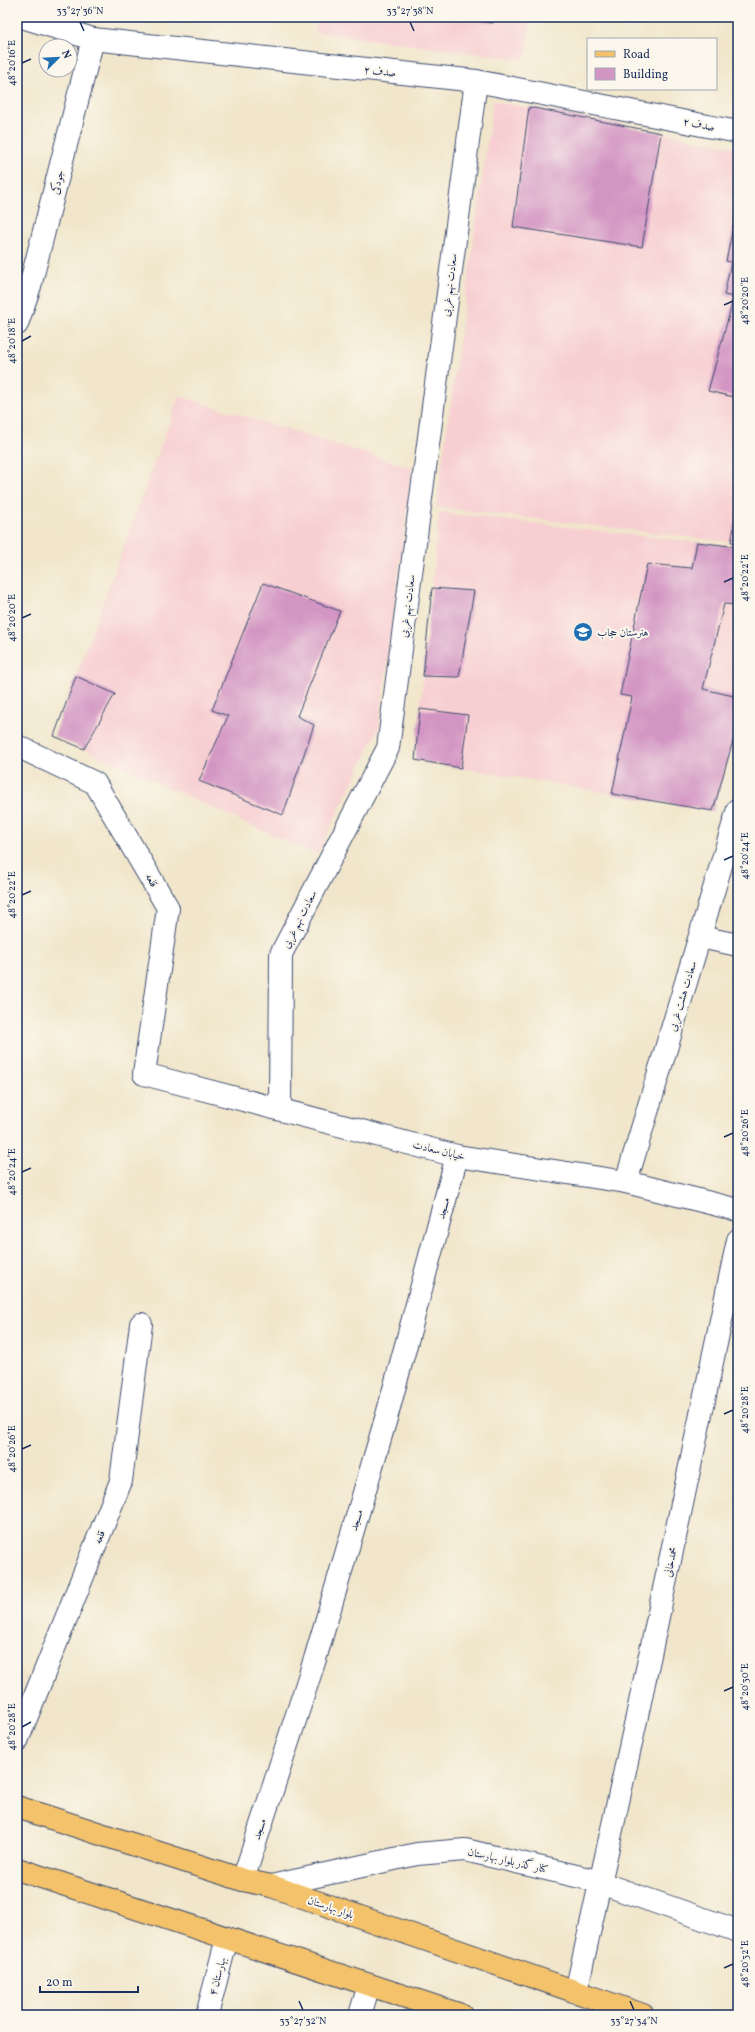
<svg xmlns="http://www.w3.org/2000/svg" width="755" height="2032" viewBox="0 0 755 2032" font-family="Vollkorn,Amiri,serif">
<rect width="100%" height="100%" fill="#fbf7ec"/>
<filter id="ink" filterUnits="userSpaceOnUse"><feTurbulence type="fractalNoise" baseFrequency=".025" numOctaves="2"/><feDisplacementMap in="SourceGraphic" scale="8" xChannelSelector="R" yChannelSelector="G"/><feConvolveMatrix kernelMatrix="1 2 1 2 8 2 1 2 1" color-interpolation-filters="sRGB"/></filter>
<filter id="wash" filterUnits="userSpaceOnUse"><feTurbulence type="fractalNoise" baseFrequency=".012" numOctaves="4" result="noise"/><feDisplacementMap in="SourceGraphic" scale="16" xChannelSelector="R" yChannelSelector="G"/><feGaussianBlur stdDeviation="0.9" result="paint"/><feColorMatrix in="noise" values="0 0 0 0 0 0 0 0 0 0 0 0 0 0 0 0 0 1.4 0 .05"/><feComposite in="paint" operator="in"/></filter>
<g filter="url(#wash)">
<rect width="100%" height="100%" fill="#f1e6cb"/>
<!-- built -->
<g fill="#f7cfd2">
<path d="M317,17h214l-6,43 -210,-28z"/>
<path d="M493,101l245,47v395l-302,-36z"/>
<path d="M179,396l233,72 -33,259 -62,128 -263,-119z"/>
<path d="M439,512l299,35v176l-25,88 -298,-51z"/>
</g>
<g id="blocks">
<!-- building -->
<g fill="#d395c3">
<path d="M459,17h35l-1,6z"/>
<path d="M529,107l132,26 -19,114 -129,-20z"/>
<path d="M737,208h1v190l-30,-7 26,-94 -10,-2 7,-33 -5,-1z"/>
<path d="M737,512h1v31l-7,-1z"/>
<path d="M697,542l41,5v58l-14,-1 -21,85 35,8v26l-25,88 -101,-17 20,-97 -12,-2 27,-131 45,4z"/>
<path d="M263,583l77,28 -43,105 17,9 -31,90 -84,-34 29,-65 -16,-6z"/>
<path d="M432,588l42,3 -15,86 -36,-1z"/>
<path d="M76,676l39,18 -31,55 -30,-13z"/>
<path d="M420,709l48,6 -7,53 -46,-8z"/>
</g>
</g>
</g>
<g filter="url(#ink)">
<use href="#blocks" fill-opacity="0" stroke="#3b4a6e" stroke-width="1"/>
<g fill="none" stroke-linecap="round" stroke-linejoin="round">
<defs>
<g id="minor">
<path d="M22,17l71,22 383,42 262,51"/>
<path d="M17,324l13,-38 63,-247"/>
<path d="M17,746l78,37 73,125 -24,166 313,82 169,26 112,28"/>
<path d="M700,937l38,8"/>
<path d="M280,1109l1,-155 107,-206 88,-667"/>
<path d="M626,1182l112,-373"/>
<path d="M17,1741l104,-260 20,-157"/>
<path d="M243,1880l72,-221 72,-244 70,-259"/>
<path d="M271,1886l146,-32 48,-4 124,29 149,52"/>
<path d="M576,1992l61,-276 101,-476"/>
<path d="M207,2015l20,-77"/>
<path d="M360,2015l9,-30"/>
</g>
<g id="primary">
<path d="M17,1807l226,73 28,6 372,129"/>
<path d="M17,1869l444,146"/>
</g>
</defs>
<!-- minor casing -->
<use href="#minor" stroke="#3b4a6e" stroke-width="24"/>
<!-- primary casing -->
<use href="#primary" stroke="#3b4a6e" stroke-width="24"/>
<!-- minor -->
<use href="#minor" stroke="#fff" stroke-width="22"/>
<!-- primary -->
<use href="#primary" stroke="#f3c26a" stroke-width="22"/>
</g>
</g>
<!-- ticks -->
<path fill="none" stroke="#1b2f5e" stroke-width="1.5" d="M80,22l4,9M410,22l4,9M22,63l9,-4M724,305l9,-4M22,341l9,-5M724,582l9,-4M22,618l9,-4M724,860l9,-4M22,895l9,-4M724,1137l9,-4M22,1172l9,-4M724,1414l9,-4M22,1449l9,-4M724,1691l9,-4M22,1727l9,-5M724,1968l9,-4M299,2001l4,9M630,2001l4,9"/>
<!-- icons -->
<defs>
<symbol id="school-disc" viewBox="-11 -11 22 22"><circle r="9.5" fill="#1f6fb2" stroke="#fbf7ec"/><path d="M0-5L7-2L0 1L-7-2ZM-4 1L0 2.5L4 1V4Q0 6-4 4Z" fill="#fff"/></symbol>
</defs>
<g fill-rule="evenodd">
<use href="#school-disc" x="572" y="621" width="22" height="22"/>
</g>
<g text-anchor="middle" stroke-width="4" stroke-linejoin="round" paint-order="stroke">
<!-- street labels -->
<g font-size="11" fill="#1b2f5e" stroke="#fbf7ec">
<text transform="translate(380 71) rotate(6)" y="4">صدف ۲</text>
<text transform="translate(699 124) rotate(11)" y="4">صدف ۲</text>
<text transform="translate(57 182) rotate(-76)" y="4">جودکی</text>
<text transform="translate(449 285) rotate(-83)" y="4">سعادت نهم غربی</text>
<text transform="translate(407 606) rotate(-83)" y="4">سعادت نهم غربی</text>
<text transform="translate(152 880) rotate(60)" y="4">قلعه</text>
<text transform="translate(299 919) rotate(-63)" y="4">سعادت نهم غربی</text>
<text transform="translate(682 996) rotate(-73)" y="4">سعادت هشت غربی</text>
<text transform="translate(439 1150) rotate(14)" y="4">خیابان سعادت</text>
<text transform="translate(443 1208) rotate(-75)" y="4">مسجد</text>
<text transform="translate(356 1520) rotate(-74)" y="4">مسجد</text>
<text transform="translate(99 1537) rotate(-68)" y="4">قلعه</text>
<text transform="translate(670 1562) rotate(-78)" y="4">محمدخانی</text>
<text transform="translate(259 1829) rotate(-72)" y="4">مسجد</text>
<text transform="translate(508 1860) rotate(13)" y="4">کنار گذر بلوار بهارستان</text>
<text transform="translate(331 1907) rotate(19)" y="4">بلوار بهارستان</text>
<text transform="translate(217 1976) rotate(-75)" y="4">بهارستان ۴</text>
</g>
<!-- poi labels -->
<g font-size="11" fill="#1b2f5e" stroke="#fbf7ec" text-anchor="start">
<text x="597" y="636">هنرستان حجاب</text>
</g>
</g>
<!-- margin -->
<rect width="755" height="2032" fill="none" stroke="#fbf7ec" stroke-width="44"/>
<!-- legend -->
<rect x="587" y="38" width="130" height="52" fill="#fbf7ec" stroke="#a1a7b3"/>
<rect x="595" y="51" width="20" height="6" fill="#f3c26a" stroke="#a1a7b3"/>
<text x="623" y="58" font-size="12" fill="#1b2f5e">Road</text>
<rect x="595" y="68" width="20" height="12" fill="#d395c3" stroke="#a1a7b3"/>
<text x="623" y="78" font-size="12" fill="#1b2f5e">Building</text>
<!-- north arrow -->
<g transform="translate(58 58) rotate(66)"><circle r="19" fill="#fbf7ec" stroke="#a1a7b3"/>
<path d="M0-3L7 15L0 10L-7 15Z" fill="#1f6fb2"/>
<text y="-6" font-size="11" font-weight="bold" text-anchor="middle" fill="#1b2f5e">N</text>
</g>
<!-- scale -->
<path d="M40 1986v6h98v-6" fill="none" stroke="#1b2f5e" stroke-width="2"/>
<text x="46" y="1986" font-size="12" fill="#1b2f5e" stroke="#fbf7ec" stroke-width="3" paint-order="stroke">20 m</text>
<rect x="22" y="22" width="711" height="1988" fill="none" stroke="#1b2f5e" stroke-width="1.5"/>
<g font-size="10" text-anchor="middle" fill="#1b2f5e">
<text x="80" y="14">33°27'36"N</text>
<text x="410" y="14">33°27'38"N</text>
<text transform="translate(11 63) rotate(-90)" y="4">48°20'16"E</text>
<text transform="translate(744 301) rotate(-90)" y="4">48°20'20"E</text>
<text transform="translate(11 341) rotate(-90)" y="4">48°20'18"E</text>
<text transform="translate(744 578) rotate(-90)" y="4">48°20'22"E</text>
<text transform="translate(11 618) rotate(-90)" y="4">48°20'20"E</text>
<text transform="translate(744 856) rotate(-90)" y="4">48°20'24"E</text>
<text transform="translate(11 895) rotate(-90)" y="4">48°20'22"E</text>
<text transform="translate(744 1133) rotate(-90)" y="4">48°20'26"E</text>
<text transform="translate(11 1172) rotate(-90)" y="4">48°20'24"E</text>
<text transform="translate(744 1410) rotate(-90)" y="4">48°20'28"E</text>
<text transform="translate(11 1449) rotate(-90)" y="4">48°20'26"E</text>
<text transform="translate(744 1687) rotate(-90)" y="4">48°20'30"E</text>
<text transform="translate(11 1727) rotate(-90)" y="4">48°20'28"E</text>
<text transform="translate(744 1964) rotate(-90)" y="4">48°20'32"E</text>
<text x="303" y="2024">33°27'32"N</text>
<text x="634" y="2024">33°27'34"N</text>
</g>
</svg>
